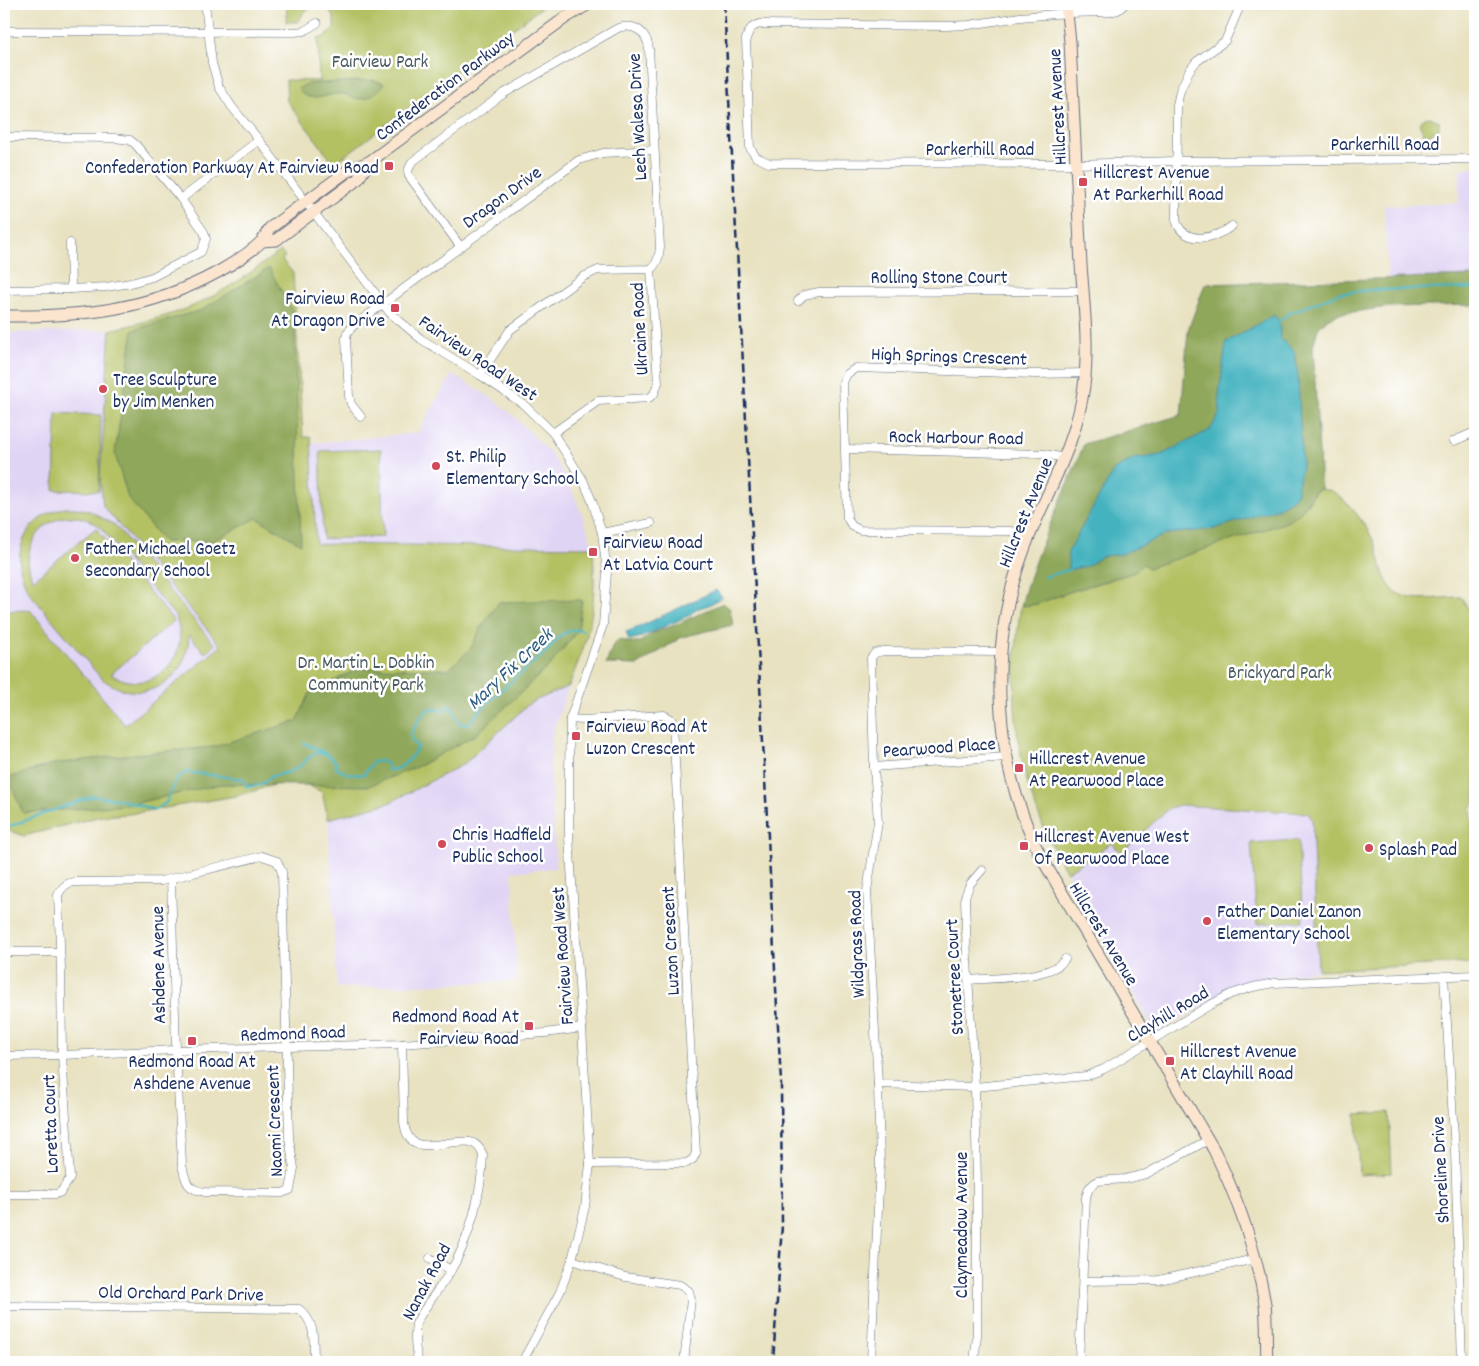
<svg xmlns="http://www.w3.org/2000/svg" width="1479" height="1366" viewBox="0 0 1479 1366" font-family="Dekko,sans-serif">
<rect width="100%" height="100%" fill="#fff"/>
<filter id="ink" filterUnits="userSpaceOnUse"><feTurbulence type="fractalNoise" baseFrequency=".02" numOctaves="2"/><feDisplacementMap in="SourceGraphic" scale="10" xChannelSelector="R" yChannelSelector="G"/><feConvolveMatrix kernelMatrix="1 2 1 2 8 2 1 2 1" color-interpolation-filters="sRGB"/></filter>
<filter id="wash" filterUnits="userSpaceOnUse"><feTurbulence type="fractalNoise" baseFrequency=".0096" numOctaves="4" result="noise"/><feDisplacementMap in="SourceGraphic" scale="20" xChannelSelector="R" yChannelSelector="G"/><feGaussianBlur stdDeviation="1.12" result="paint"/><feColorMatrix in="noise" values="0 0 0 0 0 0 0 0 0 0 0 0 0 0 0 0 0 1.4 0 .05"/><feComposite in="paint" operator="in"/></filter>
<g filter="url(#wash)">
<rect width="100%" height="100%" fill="#e8e2c1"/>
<!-- built -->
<g fill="#e0d4f4">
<path d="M1475,168v108l-87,2 -4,-72 75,-3 1,-34z"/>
<path d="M110,330l-10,148 3,28 118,139 -96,81 -95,-116 -26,1v-278z"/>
<path d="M452,374l38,23 23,18 38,39 16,25 15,35 11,33 -277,-3 -4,-101 106,-10z"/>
<path d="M569,686l-17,49 -2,33 6,100 -44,4 5,109 -180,7 -9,-169 61,-16 75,-39 66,-61z"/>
<path d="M1180,805l128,8 4,6 11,151 -74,10 -93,53 -89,-161 45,-29 9,10 48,-45z"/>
</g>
<!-- green -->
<g fill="#b4c164" stroke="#687861" fill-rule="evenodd">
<path d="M287,4h259l-212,160 -47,-63 -1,-21 33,1 -1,-43 6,-1 10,-9v-11l-7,-10c-14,-3 -23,2 -29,15h-12z"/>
<path d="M1430,117l9,4v8l-11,6 -5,-2 -4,-10 6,-5z"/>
<path d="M280,251l5,6 -3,3 11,13 10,164h8l5,107 277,3c2,30 2,59 -6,88 -4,17 -12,34 -18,51l-39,17 -66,61 -75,39 -61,16 -6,-27 -27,-13 -59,17 -107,18 -28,2 -77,20 -20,-7v-218l26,-1 95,115 96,-79 -118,-140 -3,-28 10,-148c26,-6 53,-12 78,-22 34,-14 64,-36 92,-57z"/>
<path d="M56,413l45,2 -2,76 -45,-1z"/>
<path d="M381,449l2,88 -60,2 -3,-88z"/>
<path d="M1321,489c4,1 10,1 14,4 17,12 32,33 40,51 8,20 6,46 32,53 12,4 40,0 54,0l14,22v183l-4,6 4,87v68l-157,7 -6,-151 -4,-6 -128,-8 -11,3 -48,45 -9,-10 -45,29c-52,-87 -61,-168 -46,-266l16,-2 32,-12 66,-20 8,-9 6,4 140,-46c12,-9 20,-17 26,-30z"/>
<path d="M64,508h13l13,3 25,14 100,120 -10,8 -16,-18c-1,49 -49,74 -88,43l-69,-82c-25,-34 -11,-79 32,-88zM64,517c14,-1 25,1 36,10l75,89c19,42 -24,83 -64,58l63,-53 -78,-93 -63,52c-13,-27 3,-55 31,-63z"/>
<path d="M1298,840l5,81 -46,3 -6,-81z"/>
<path d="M1389,1112l3,61 -33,2 -3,-61z"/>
</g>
<!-- forest -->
<g fill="#8fa75a" stroke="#556b5c">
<path d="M374,80l10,4c-7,10 -18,17 -31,14 -3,-1 -7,-4 -11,-4 -18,-1 -29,12 -44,-5l8,-5z"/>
<path d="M269,268l25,46 7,230 -44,-26 -44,23 -49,1 -36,-44 -13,-44 18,-124 69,-20z"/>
<path d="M1475,276v29l-87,2 -50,7 -11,5 -9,10 -5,17 8,143 -6,2 -14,21 -14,10 -139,46 -5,-4 -8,8 -66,20 -32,12 -16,2c14,-57 43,-108 63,-162l97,-29 7,-85 17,-46z"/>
<path d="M582,600l-4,30 -27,34 -74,70 -56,31 -52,21 -147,-2 -95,21 -104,8 -15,-35 45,-14 72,-9 88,-8 84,-26 13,-28 49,-25 90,1 22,-21 10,-21 18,-25z"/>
<path d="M723,603l7,6 3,16 -51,12 -44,28 -32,-1 7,-19 6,-6 9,3h12l13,-9 22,-8z"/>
</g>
<!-- water -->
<g fill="#45b3bf" stroke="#30718e">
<path d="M1274,315l5,7 2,17 13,12 4,25 4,90 -6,30 -17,12 -65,21 -47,5 -45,20 -19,2 -16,10 -19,4v-18l46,-82 20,-11 27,-4 49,-25 10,-17 -1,-18 7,-53z"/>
<path d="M716,590l6,7 -13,8 -13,4 -6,6 -48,22 -13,3 -3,-8 13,-5z"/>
</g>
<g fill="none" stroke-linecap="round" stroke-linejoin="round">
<!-- stream -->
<g stroke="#45b3bf" stroke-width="2.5">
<path d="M1277,323l11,-9 52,-21 31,-3 104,-2"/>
<path d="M1044,577l24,-7 2,-2"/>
<path d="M304,743l21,10"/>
<path d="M4,823l6,3 83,-30 29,4 33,10 11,-7 11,-25 10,-6 56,7 4,8 13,-2 12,-9 18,-4 9,-5 15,-14 13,1 9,8v6c9,6 17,8 28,6l9,-12 8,-1 6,3 1,6c15,0 22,-11 30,-23l-5,-5 -3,-7 10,-17 8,-9 16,1 7,-4 9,18h8c23,-27 52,-50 79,-73 8,-8 12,-18 26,-21 3,-1 8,0 11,1"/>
</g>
</g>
</g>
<g filter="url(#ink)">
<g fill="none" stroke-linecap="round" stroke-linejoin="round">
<defs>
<g id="street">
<path d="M205,4l7,59 7,24 13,20 27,33 131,173 31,26 59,36 43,29 30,29 30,47 9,21 10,32 5,39 -4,53 -33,94 -1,52v67l13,190 8,136 -5,43 -13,53 -12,32 -38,70"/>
<path d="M1125,4l-7,6 -9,2 -41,1 -48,4 -51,8 -24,1 -185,-2c-9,2 -11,6 -14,15l4,109 6,9 13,6 307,1 100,-3 299,-2"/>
<path d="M4,31l290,1 10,-1 13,-8"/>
<path d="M4,137l110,1 16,2 6,5 45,54 23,33 2,7 -5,13 -49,25 -21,6 -25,4 -35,2 -67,1"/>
<path d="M181,199l78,-59"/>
<path d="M1232,226c-16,13 -49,20 -56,-6l1,-115 3,-14 9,-20 7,-9 29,-21 16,-37"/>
<path d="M70,243l1,46"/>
<path d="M460,246l-51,-70 -1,-5 4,-9 91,-68 115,-66c17,-5 29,4 31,21l11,198c-1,9 -2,16 -9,22l-53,1 -15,7 -73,53 -30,45"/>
<path d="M798,301l6,-6 15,-3 264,-1"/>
<path d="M361,417l-10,-13 -2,-8 -3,-57 1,-6 6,-7 226,-166 24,-7 51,-3"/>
<path d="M553,433l45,-32 51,-3 5,-4 4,-11 -7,-114"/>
<path d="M1454,441l21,-9"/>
<path d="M846,449l198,5 21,4"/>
<path d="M602,533l49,-10"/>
<path d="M1029,537l-18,-6 -151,-1 -8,-4 -5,-8 -4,-136 4,-8 9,-6 180,6 49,-1"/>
<path d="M570,719l13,1 81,-5 7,4 2,5 23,429 -3,6 -6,4 -97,1"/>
<path d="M874,767l132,-10"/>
<path d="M4,952h56"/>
<path d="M1444,976l11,176 7,210"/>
<path d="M969,980c23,-2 84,-1 96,-21"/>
<path d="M402,1044l2,78c4,33 28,22 53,20 6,0 11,-2 16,1 5,2 8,7 10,12 -1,37 -14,86 -33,117 -7,12 -31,42 -34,52 -2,12 -1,28 3,38"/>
<path d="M4,1056l58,-1 114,-5 226,-6 143,-11 37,-5"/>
<path d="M878,1084l97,3 111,-11 18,-7 106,-64 21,-11 22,-7 21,-4 49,-2 152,-6"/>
<path d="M4,1194h52l5,-2 9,-14 -8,-123 -1,-86 -3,-74c4,-8 8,-12 17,-13l86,-1 101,-25 15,5 5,11 7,266 5,30 -4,22 -8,3 -77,-1c-19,-3 -19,-10 -23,-27l-6,-115 -5,-171"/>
<path d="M430,1258l21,12"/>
<path d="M572,1260l53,17 55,8 9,6 2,8 -7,63"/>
<path d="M1083,1281l76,-1 96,-21"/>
<path d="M4,1306l295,3c18,14 14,33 15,53"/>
<path d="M871,1362l9,-198 -2,-80 -11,-193 11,-69 -4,-55 -3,-109 4,-5 8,-2 118,1"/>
<path d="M974,1362l3,-26v-152l-2,-97 -8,-127 -2,-63 5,-13 12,-14"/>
<path d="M1079,1362l7,-165 3,-9 8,-7 28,-2 21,-5 62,-34"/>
</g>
<g id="secondary">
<path d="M1066,4l4,38c3,75 8,149 11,223 3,40 8,82 3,121 -8,61 -38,106 -59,161 -39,100 -32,215 16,310l173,293c24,49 42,100 51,154 2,19 1,39 2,58"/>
<path d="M262,241l14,-1 82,-61 11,-17"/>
<path d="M4,316c77,1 145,-6 214,-44 14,-8 33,-20 44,-31 3,-4 5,-9 8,-13l80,-59 19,-7 196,-144 24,-14"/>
</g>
</defs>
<!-- street casing -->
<use href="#street" stroke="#636e81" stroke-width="9"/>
<!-- secondary casing -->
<use href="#secondary" stroke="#636e81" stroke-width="13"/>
<!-- street -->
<use href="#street" stroke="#fff" stroke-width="8"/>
<!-- secondary -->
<use href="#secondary" stroke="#fbe5cf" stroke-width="11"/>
<!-- rail -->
<path stroke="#1b2f5e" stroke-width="2.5" stroke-dasharray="8 4" stroke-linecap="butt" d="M724,4l57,1079 1,142 -9,137"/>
</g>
</g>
<!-- markers -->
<g fill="#d1495b" stroke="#fff" stroke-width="2">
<rect x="384" y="161" width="10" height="10" rx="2.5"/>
<rect x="1078" y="177" width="10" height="10" rx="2.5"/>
<rect x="390" y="303" width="10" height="10" rx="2.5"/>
<circle cx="103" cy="389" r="5"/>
<circle cx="436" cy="466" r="5"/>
<rect x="588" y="547" width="10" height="10" rx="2.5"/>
<circle cx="75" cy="558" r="5"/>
<rect x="571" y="731" width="10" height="10" rx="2.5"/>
<rect x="1014" y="763" width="10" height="10" rx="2.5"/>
<circle cx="442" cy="844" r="5"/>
<rect x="1019" y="841" width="10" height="10" rx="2.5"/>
<circle cx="1369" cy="848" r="5"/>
<circle cx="1207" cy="921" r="5"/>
<rect x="524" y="1021" width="10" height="10" rx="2.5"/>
<rect x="187" y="1036" width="10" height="10" rx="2.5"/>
<rect x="1165" y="1056" width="10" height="10" rx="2.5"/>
</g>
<g text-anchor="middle" stroke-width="5" stroke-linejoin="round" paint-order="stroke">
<!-- park labels -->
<g font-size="19" fill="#495b60" stroke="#fff">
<text x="380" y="67">Fairview Park</text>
<text x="366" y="668">Dr. Martin L. Dobkin<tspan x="366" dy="22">Community Park</tspan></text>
<text x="1280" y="678">Brickyard Park</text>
</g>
<!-- street labels -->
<g font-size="19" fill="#1b2f5e" stroke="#fff">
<text transform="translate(444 85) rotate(-37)" y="7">Confederation Parkway</text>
<text transform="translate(1056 107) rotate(-93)" y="7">Hillcrest Avenue</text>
<text transform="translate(636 117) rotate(-93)" y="7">Lech Walesa Drive</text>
<text x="1385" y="150">Parkerhill Road</text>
<text x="980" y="155">Parkerhill Road</text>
<text transform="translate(501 196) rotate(-36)" y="7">Dragon Drive</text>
<text x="939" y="283">Rolling Stone Court</text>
<text transform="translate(638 329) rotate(-93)" y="7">Ukraine Road</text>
<text transform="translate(949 355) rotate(2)" y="7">High Springs Crescent</text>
<text transform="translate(479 357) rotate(34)" y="7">Fairview Road West</text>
<text transform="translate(956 436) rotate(1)" y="7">Rock Harbour Road</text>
<text transform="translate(1024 512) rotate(-68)" y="7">Hillcrest Avenue</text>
<text transform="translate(939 746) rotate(-4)" y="7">Pearwood Place</text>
<text transform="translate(1105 933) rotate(59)" y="7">Hillcrest Avenue</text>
<text transform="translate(669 941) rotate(-93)" y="7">Luzon Crescent</text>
<text transform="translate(855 944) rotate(-92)" y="7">Wildgrass Road</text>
<text transform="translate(561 956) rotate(-94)" y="7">Fairview Road West</text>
<text transform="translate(157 965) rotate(-91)" y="7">Ashdene Avenue</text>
<text transform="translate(953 977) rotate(-93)" y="7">Stonetree Court</text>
<text transform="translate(1167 1013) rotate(-31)" y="7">Clayhill Road</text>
<text transform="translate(293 1032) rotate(-2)" y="7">Redmond Road</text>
<text transform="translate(273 1121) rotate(-92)" y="7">Naomi Crescent</text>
<text transform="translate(49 1124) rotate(-92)" y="7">Loretta Court</text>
<text transform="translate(1439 1170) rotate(-93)" y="7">Shoreline Drive</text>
<text transform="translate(960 1225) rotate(-90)" y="7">Claymeadow Avenue</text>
<text transform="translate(425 1281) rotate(-62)" y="7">Nanak Road</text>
<text transform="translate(181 1292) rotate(1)" y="7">Old Orchard Park Drive</text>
</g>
<!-- poi labels -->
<g font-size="19" fill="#1b2f5e" stroke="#fff" text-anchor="start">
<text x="379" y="173" text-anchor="end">Confederation Parkway At Fairview Road</text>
<text x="1093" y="178">Hillcrest Avenue<tspan x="1093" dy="22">At Parkerhill Road</tspan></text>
<text x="385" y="304" text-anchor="end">Fairview Road<tspan x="385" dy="22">At Dragon Drive</tspan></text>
<text x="113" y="385">Tree Sculpture<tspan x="113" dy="22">by Jim Menken</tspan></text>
<text x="446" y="462">St. Philip<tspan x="446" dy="22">Elementary School</tspan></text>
<text x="603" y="548">Fairview Road<tspan x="603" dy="22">At Latvia Court</tspan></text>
<text x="85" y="554">Father Michael Goetz<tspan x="85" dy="22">Secondary School</tspan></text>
<text x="586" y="732">Fairview Road At<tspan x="586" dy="22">Luzon Crescent</tspan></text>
<text x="1029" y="764">Hillcrest Avenue<tspan x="1029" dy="22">At Pearwood Place</tspan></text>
<text x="452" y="840">Chris Hadfield<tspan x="452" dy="22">Public School</tspan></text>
<text x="1034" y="842">Hillcrest Avenue West<tspan x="1034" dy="22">Of Pearwood Place</tspan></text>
<text x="1379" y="855">Splash Pad</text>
<text x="1217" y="917">Father Daniel Zanon<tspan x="1217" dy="22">Elementary School</tspan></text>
<text x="519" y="1022" text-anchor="end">Redmond Road At<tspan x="519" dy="22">Fairview Road</tspan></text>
<text x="1180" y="1057">Hillcrest Avenue<tspan x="1180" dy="22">At Clayhill Road</tspan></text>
<text x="192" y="1067" text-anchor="middle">Redmond Road At<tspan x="192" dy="22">Ashdene Avenue</tspan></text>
</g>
<!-- water labels -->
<g font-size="20" font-style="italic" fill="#2a5d80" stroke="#fff">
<text transform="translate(509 668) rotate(-43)" y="7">Mary Fix Creek</text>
</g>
</g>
<!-- margin -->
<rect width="1479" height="1366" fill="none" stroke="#fff" stroke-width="20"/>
</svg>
